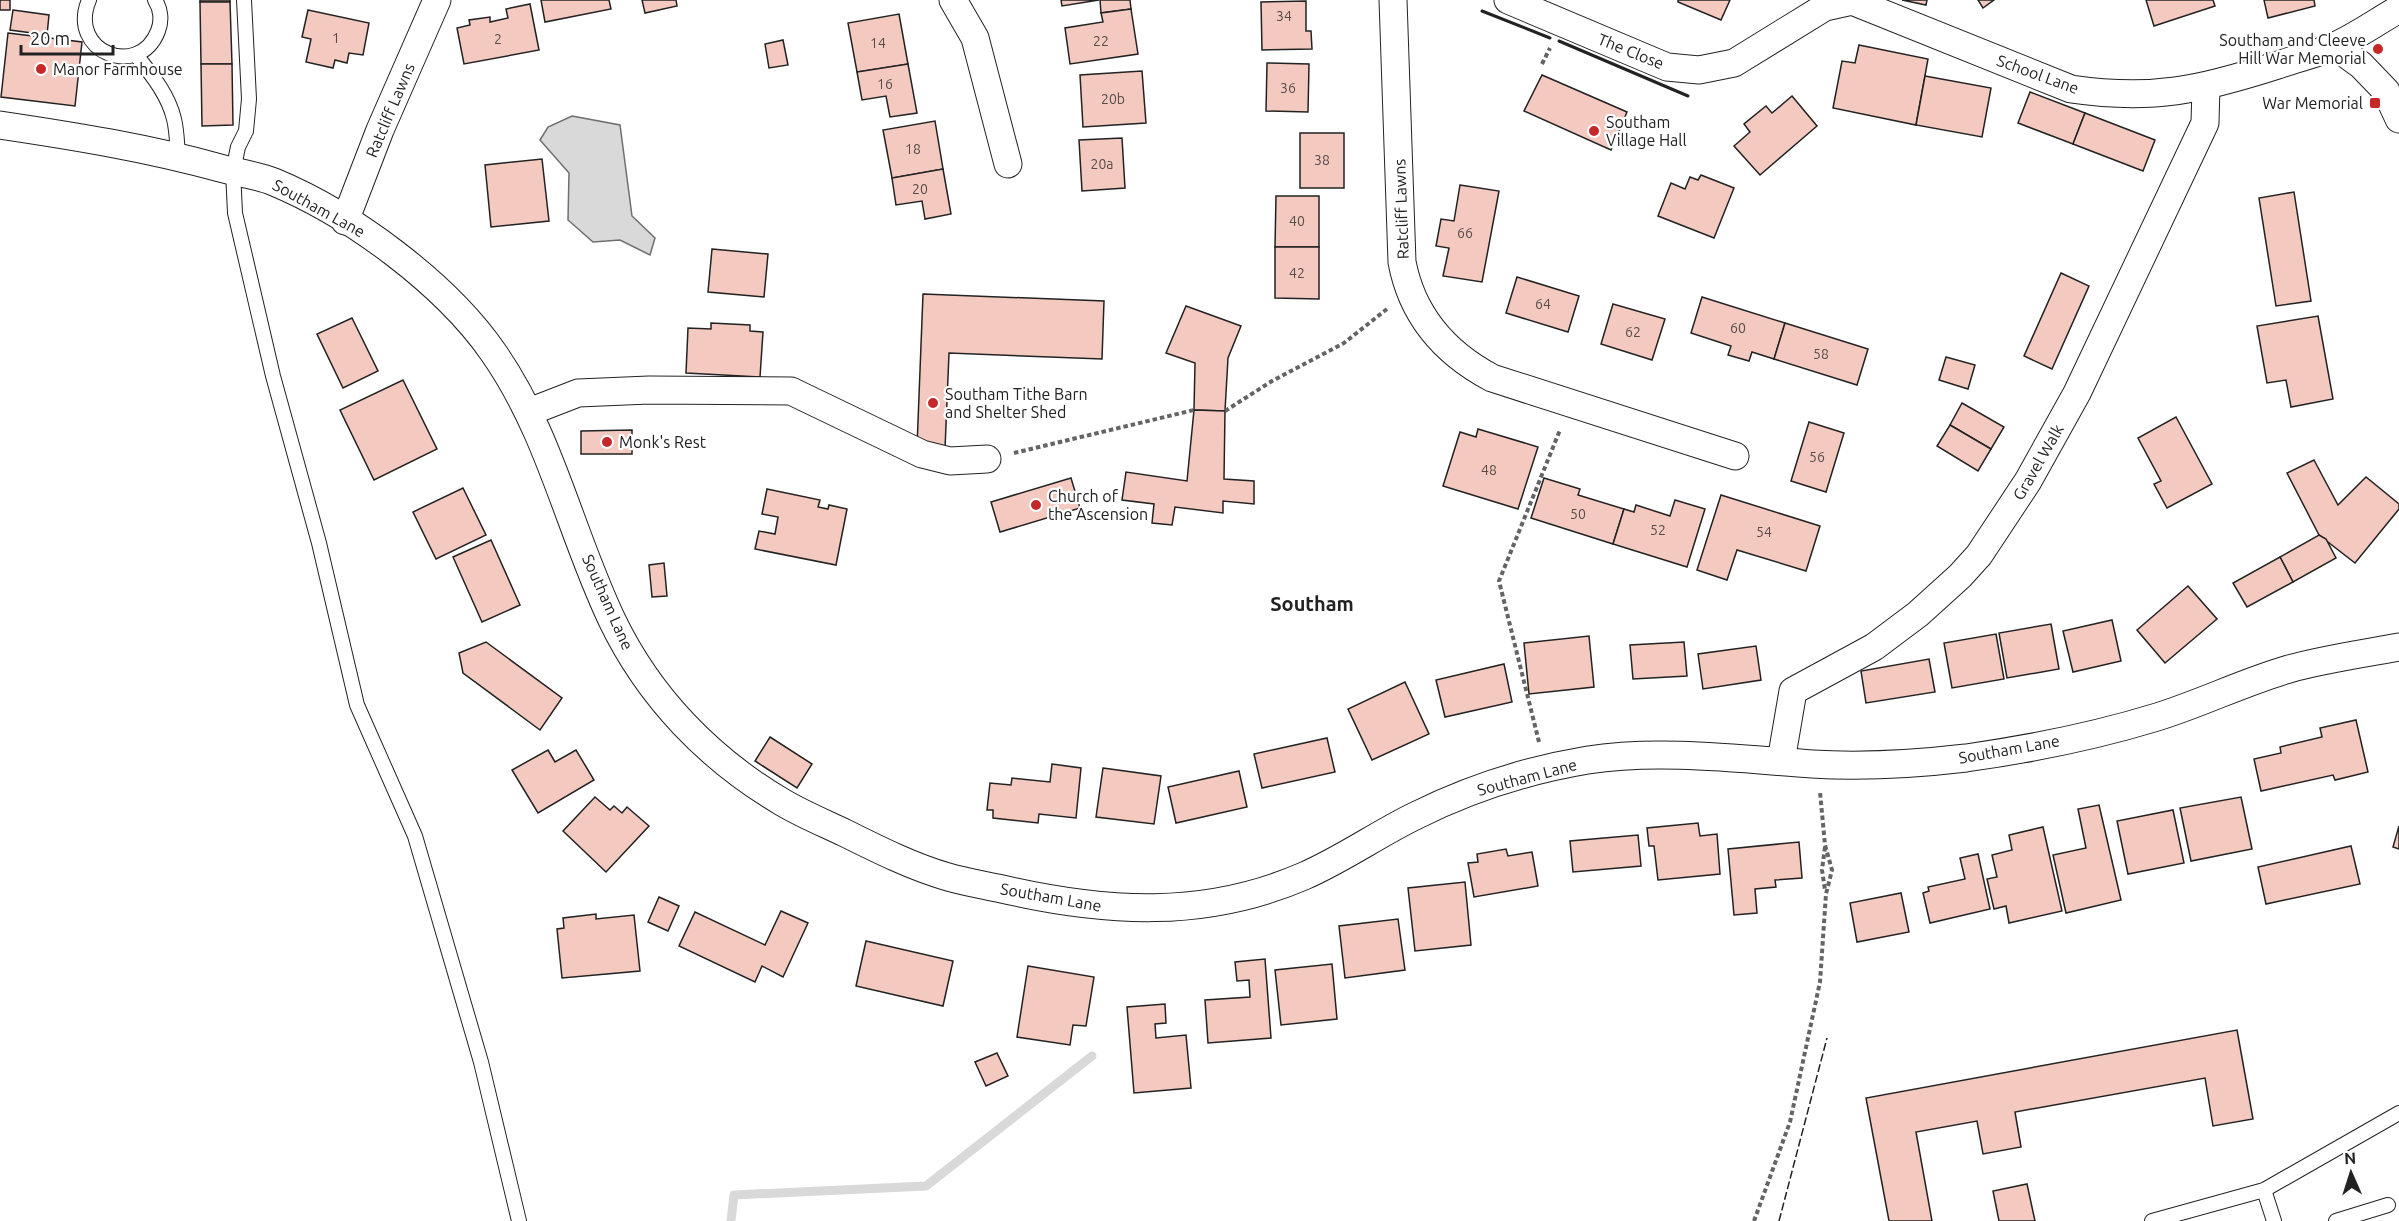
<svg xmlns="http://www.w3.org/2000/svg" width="2399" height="1221" viewBox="0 0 2399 1221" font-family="Ubuntu,sans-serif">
<rect width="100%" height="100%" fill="#fff"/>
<!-- water -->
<path fill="#d9d9d9" stroke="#6f6f6f" stroke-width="1.5" d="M572,116l48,9 12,91 23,22 -5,17 -30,-15 -27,2 -25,-22 1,-47 -29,-33 8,-13z"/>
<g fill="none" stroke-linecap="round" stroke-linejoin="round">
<!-- stream -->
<path stroke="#d9d9d9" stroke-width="9" d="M731,1221l3,-26 192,-9 166,-130"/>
</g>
<!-- building -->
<g fill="#f3c9c0" stroke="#222" stroke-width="1.5">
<rect x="0" y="0" width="10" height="10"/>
<rect x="200" y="0" width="30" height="2"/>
<path d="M541,0h68l2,9 -66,13z"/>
<path d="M642,0h34l1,6 -32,7z"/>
<path d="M1061,0h38l-37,6z"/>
<path d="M1100,0h30l1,9 -30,4z"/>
<path d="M1678,0h52l-9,20 -43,-18z"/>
<path d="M1902,0h25l-1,5z"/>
<path d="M1978,0h16l-11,8z"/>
<path d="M2146,0h67l2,6 -61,20z"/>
<path d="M2264,0h50l1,6 -47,12z"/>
<path d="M1306,1v30h5l1,18 -50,1 -1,-48z"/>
<path d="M200,2h30l2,62h-31z"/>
<path d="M530,4l9,46 -75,14 -7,-36 13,-3 -1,-5 21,-3v5l18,-4 -2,-9z"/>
<path d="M1131,9l7,45 -68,10 -5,-36 38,-6 -2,-9z"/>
<path d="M13,10l36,5 -2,20 -37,-5z"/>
<path d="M308,10l61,13 -6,32 -14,-2 -2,10 -12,-3 -2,8 -27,-6 5,-23 -9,-2z"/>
<path d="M899,14l9,50 -51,8 -9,-49z"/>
<path d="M8,33l74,9 -7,64 -74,-9z"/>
<path d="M783,40l5,25 -19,3 -4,-24z"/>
<path d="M1859,45l69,14 -12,66 -83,-17 9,-47 13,2z"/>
<path d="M1267,63l42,1 -1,48 -42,-1z"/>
<path d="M201,64h31l1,61 -31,1z"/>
<path d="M908,64l9,49 -27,4 -4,-21 -24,4 -5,-28z"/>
<path d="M1142,71l4,52 -63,4 -3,-52z"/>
<path d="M1542,75l85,37 -16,38 -87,-39z"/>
<path d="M1925,76l66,12 -9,49 -66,-12z"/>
<path d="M2030,92l55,21 -12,31 -55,-21z"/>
<path d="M1792,96l25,30 -57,49 -26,-29 16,-14 -6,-8 22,-18 6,7z"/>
<path d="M2085,113l70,27 -12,31 -70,-27z"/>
<path d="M935,121l8,48 -51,9 -9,-48z"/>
<rect x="1300" y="133" width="44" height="55"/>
<path d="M1122,138l3,50 -43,3 -3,-51z"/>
<path d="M542,159l7,62 -58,6 -6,-62z"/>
<path d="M943,169l8,45 -26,5 -3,-18 -26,4 -4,-27z"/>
<path d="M1701,175l33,13 -20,50 -56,-22 13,-33 14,6 5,-12 8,3z"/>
<path d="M1460,185l39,6 -17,91 -39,-6 6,-28 -13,-2 5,-27 13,2z"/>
<path d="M2294,192l17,109 -35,5 -17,-108z"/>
<path d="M1276,196h43v51h-44z"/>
<path d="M1275,247h44v52l-44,-1z"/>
<path d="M712,249l56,5 -4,43 -56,-5z"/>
<path d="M2061,273l28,13 -37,83 -28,-13z"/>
<path d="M1517,277l62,19 -11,36 -62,-19z"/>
<path d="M923,294l181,7 -2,58 -153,-6 -4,96 -28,-2z"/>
<path d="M1702,297l83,26 -11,36 -22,-7 -3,9 -21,-6 3,-9 -40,-13z"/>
<path d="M1613,304l52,15 -13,41 -51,-16z"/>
<path d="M1186,306l55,20 -13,32 -3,53 -31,-1 1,-47 -29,-10z"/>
<path d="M2318,316l15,83 -42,8 -5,-27 -19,3 -10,-57z"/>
<path d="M352,318l26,53 -35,17 -26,-54z"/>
<path d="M711,323l39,2v6l13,1 -3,45 -74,-4 2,-45 23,1z"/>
<path d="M1785,323l83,26 -11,36 -83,-26z"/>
<path d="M1946,357l29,8 -7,24 -29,-9z"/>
<path d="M403,380l34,69 -63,31 -34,-70z"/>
<path d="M1962,403l42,24 -13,22 -41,-24z"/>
<path d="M1194,410l31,1 -1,68 30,2v23l-31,-3v12l-48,-6 -3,18 -20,-2 2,-19 -32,-4 4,-28 61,9z"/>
<path d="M2176,417l36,67 -45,24 -13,-24 7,-3 -23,-43z"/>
<path d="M1809,422l35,11 -18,59 -35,-11z"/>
<path d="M1950,425l41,24 -13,22 -41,-25z"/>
<path d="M1478,429l60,18 -20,62 -75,-23 17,-54 16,5z"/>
<path d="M632,430v24h-51v-23z"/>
<path d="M2314,460l24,45 28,-28 33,27v5l-44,54 -36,-28 -32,-62z"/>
<path d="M1071,478l9,30 -80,24 -9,-30z"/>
<path d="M1544,478l36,11 -2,6 46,14 -11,35 -82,-26z"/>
<path d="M463,488l23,47 -50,24 -23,-47z"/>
<path d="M767,489l53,11 -2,7 10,2 1,-4 18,4 -11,56 -81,-16 4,-18 16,3 3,-17 -16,-3z"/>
<path d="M1721,495l99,31 -14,45 -69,-21 -10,30 -30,-10z"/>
<path d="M1675,500l30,9 -18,58 -74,-23 11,-35 10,3 2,-7 34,11z"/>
<path d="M2319,535l7,4 10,19 -43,24 -13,-25z"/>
<path d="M491,540l29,65 -38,17 -29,-65z"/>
<path d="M2280,557l13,25 -46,25 -14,-24z"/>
<path d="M664,563l3,33 -15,1 -3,-32z"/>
<path d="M2188,586l29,33 -52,44 -28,-33z"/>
<path d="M2112,620l9,41 -48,11 -10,-41z"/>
<path d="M2051,624l8,45 -52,9 -8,-45z"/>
<path d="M1996,634l8,45 -52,9 -8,-45z"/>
<path d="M1589,636l5,51 -65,7 -5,-51z"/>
<path d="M486,642l76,56 -22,32 -77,-57 -4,-20z"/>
<path d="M1684,642l3,34 -54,3 -3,-34z"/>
<path d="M1756,646l5,34 -58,9 -5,-35z"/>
<path d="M1929,659l6,33 -69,11 -5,-32z"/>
<path d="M1504,664l8,38 -67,15 -9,-37z"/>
<path d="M1405,682l24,52 -57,26 -24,-51z"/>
<path d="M2356,720l12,52 -33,8 -2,-5 -72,16 -7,-32 27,-6 -1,-6 42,-10 -2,-9z"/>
<path d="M770,737l42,27 -15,24 -42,-27z"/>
<path d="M1327,738l8,34 -73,16 -8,-34z"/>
<path d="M548,750l7,12 21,-12 18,30 -56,33 -26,-43z"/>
<path d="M1052,764l29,4 -5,50 -37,-4 -1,9 -45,-5v-8h-6l3,-27 21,2 1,-7 38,4z"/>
<path d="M1103,768l58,8 -7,48 -58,-7z"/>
<path d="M1239,771l8,36 -71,16 -8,-36z"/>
<path d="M595,797l15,13 4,-4 8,7 5,-6 22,19 -43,46 -43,-41z"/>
<path d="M2241,797l11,52 -61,12 -11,-53z"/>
<path d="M2099,805l22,95 -55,13 -13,-58 33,-7 -8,-39z"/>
<path d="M2173,810l11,53 -56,11 -11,-53z"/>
<path d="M1698,823l2,13 17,-2 3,40 -62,6 -4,-34h-5l-2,-18z"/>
<path d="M2399,826v23l-6,-2z"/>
<path d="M2043,827l19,84 -53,12 -3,-17 -12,3 -7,-30 10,-2 -5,-22 20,-5 -3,-15z"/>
<path d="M1638,835l3,31 -68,6 -3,-31z"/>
<path d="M1799,842l3,36 -27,2 1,7 -21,2 2,24 -23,2 -6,-66z"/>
<path d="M2351,846l9,38 -94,20 -8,-37z"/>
<path d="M1506,849l2,7 24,-4 6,34 -64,11 -6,-34 10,-1 -1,-8z"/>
<path d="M1978,854l12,55 -60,14 -7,-30 6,-2 -1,-4 37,-8 -5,-21z"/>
<path d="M1465,882l6,63 -56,6 -7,-63z"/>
<path d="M1901,893l8,39 -52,10 -7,-39z"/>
<path d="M659,897l20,9 -11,25 -20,-9z"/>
<path d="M781,911l27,12 -25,54 -21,-11 -7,16 -76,-36 16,-34 70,33z"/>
<path d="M596,914v5l38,-4 6,56 -78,7 -5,-49 7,-1 -1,-10z"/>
<path d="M1398,919l7,51 -60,8 -6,-52z"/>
<path d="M866,941l87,20 -10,45 -87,-20z"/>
<path d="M1265,959l6,79 -63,5 -3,-43 45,-3 -1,-17 -12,1 -2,-19z"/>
<path d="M1332,964l5,55 -56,6 -6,-55z"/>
<path d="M1028,966l66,11 -8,49 -13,-1 -3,20 -53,-8z"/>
<path d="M1165,1004l1,19 -11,1 1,14 30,-3 5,53 -57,5 -7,-86z"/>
<path d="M2237,1030l16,89 -40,7 -8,-48 -190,34 6,35 -38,7 -6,-33 -61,11 16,89h-43l-23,-123z"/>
<path d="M997,1053l11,23 -22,10 -11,-24z"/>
<path d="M2027,1184l8,37h-36l-6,-30z"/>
</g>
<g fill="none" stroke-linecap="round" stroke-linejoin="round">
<defs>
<g id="lane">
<path d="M89,0c-22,52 50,80 69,31 4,-10 3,-22 -3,-31"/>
<path d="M244,0l5,99 -3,32 -8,16 -5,24 2,42 38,163 46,167 38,162 58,131 66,226 38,159"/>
<path d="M136,55c15,19 32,39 38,64 3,12 3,25 4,37"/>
<path d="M2264,1190l10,31"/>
<path d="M2152,1221l112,-31 135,-77"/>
<path d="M2336,1221l52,-16"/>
</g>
<g id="street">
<path d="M953,0l22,38 33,126"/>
<path d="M1393,0l9,262c10,53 43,91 90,116l243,78"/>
<path d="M1508,0l159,67 32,3 35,-7 91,-56 27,-6 219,88c82,12 129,1 207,-24 19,-7 39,-11 57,-19 22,-10 43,-25 64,-37"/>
<path d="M2335,46l26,19 25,26 13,28"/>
<path d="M0,125c74,11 148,23 220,43 18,5 37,7 54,14 77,32 171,101 219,170 57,81 77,180 119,268 37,77 97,139 170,182 20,12 42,21 63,31 32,16 68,34 103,44 17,5 36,8 54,12 104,24 203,30 302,-13 39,-17 74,-42 111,-60 54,-27 113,-46 173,-56 70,-11 153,-1 224,4 51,3 103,0 154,-6 64,-9 129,-22 191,-41 45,-14 87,-35 132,-48 36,-10 73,-15 110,-22"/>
<path d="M345,221l35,-91 57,-130"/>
<path d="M529,412l49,-19 71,-3 142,1 131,63 28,7 37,-2"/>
<path d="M1781,761l12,-70 81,-44 44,-33 42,-38 19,-21 49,-74 49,-88 128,-270 1,-36"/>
</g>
</defs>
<!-- lane casing -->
<use href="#lane" stroke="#222" stroke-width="16"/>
<!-- street casing -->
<use href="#street" stroke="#222" stroke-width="29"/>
<!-- path -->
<g stroke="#646464" stroke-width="4" stroke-dasharray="4.5 3" stroke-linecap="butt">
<path d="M1542,64l8,-16"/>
<path d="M1225,411l47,-30 72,-38 43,-34"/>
<path d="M1014,453l180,-43"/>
<path d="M1539,742l-40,-161 61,-151"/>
<path d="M1825,847l-3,23 3,20"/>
<path d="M1754,1221l36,-99 30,-140 6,-88 6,-24 -7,-25 -5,-53"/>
</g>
<!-- lane -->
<use href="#lane" stroke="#fff" stroke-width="14"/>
<!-- street -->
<use href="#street" stroke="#fff" stroke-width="27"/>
<!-- fence -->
<path stroke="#222" stroke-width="1.5" stroke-dasharray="8 3" stroke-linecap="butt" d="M1779,1221l48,-183"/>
<!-- wall -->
<g stroke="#222" stroke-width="3">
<path d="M1482,11l68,27"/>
<path d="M1559,41l129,55"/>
</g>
</g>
<!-- markers -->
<g fill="#c62828" stroke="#fff" stroke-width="2">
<circle cx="2378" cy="49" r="6"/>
<circle cx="41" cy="69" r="6"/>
<rect x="2369" y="97" width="12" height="12" rx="3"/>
<circle cx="1594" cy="131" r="6"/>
<circle cx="933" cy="403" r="6"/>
<circle cx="607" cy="442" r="6"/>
<circle cx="1036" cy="505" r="6"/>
</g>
<g text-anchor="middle" stroke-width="4.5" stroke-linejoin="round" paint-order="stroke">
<!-- number labels -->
<g font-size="14" fill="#564c4a">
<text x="1284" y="21">34</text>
<text x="336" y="43">1</text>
<text x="498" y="44">2</text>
<text x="1101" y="46">22</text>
<text x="878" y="48">14</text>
<text x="885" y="89">16</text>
<text x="1288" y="93">36</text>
<text x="1113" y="104">20b</text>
<text x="913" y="154">18</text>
<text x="1322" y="165">38</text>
<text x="1102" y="169">20a</text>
<text x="920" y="194">20</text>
<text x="1297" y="226">40</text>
<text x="1465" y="238">66</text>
<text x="1297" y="278">42</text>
<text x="1543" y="309">64</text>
<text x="1738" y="333">60</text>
<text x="1633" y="337">62</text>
<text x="1821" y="359">58</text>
<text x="1817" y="462">56</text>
<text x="1489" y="475">48</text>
<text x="1578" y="519">50</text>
<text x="1658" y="535">52</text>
<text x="1764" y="537">54</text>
</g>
<!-- poi labels -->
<g font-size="16" fill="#222" stroke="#fff" text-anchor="start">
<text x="2366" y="46" text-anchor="end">Southam and Cleeve<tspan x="2366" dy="18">Hill War Memorial</tspan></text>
<text x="53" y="75">Manor Farmhouse</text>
<text x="2363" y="109" text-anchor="end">War Memorial</text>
<text x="1606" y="128">Southam<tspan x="1606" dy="18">Village Hall</tspan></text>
<text x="945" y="400">Southam Tithe Barn<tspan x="945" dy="18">and Shelter Shed</tspan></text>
<text x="619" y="448">Monk's Rest</text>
<text x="1048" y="502">Church of<tspan x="1048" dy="18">the Ascension</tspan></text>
</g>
<!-- street labels -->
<g font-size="16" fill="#222" stroke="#fff">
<text transform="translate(1631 51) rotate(22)" y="6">The Close</text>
<text transform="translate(2038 74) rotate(20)" y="6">School Lane</text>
<text transform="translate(390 110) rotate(-67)" y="6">Ratcliff Lawns</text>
<text transform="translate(319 208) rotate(29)" y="6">Southam Lane</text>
<text transform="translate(1401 209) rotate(-92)" y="6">Ratcliff Lawns</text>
<text transform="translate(2038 462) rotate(-60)" y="6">Gravel Walk</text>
<text transform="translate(608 602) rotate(66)" y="6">Southam Lane</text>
<text transform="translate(2009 749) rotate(-10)" y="6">Southam Lane</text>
<text transform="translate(1527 777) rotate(-15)" y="6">Southam Lane</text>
<text transform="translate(1051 897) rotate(10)" y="6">Southam Lane</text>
</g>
<!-- quarter labels -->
<g font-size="20" font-weight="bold" fill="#222" stroke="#fff">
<text x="1312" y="611">Southam</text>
</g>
</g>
<!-- north arrow -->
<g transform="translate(2351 1173) rotate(357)" stroke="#ffffff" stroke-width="4.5" paint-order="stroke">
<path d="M0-4.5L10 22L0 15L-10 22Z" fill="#222222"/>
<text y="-9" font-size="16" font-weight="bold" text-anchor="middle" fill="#222222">N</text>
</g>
<!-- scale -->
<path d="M21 45v9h92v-9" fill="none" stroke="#222222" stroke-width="3"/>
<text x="30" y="45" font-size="18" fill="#222222" stroke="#ffffff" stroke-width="4.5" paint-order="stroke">20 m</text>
</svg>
